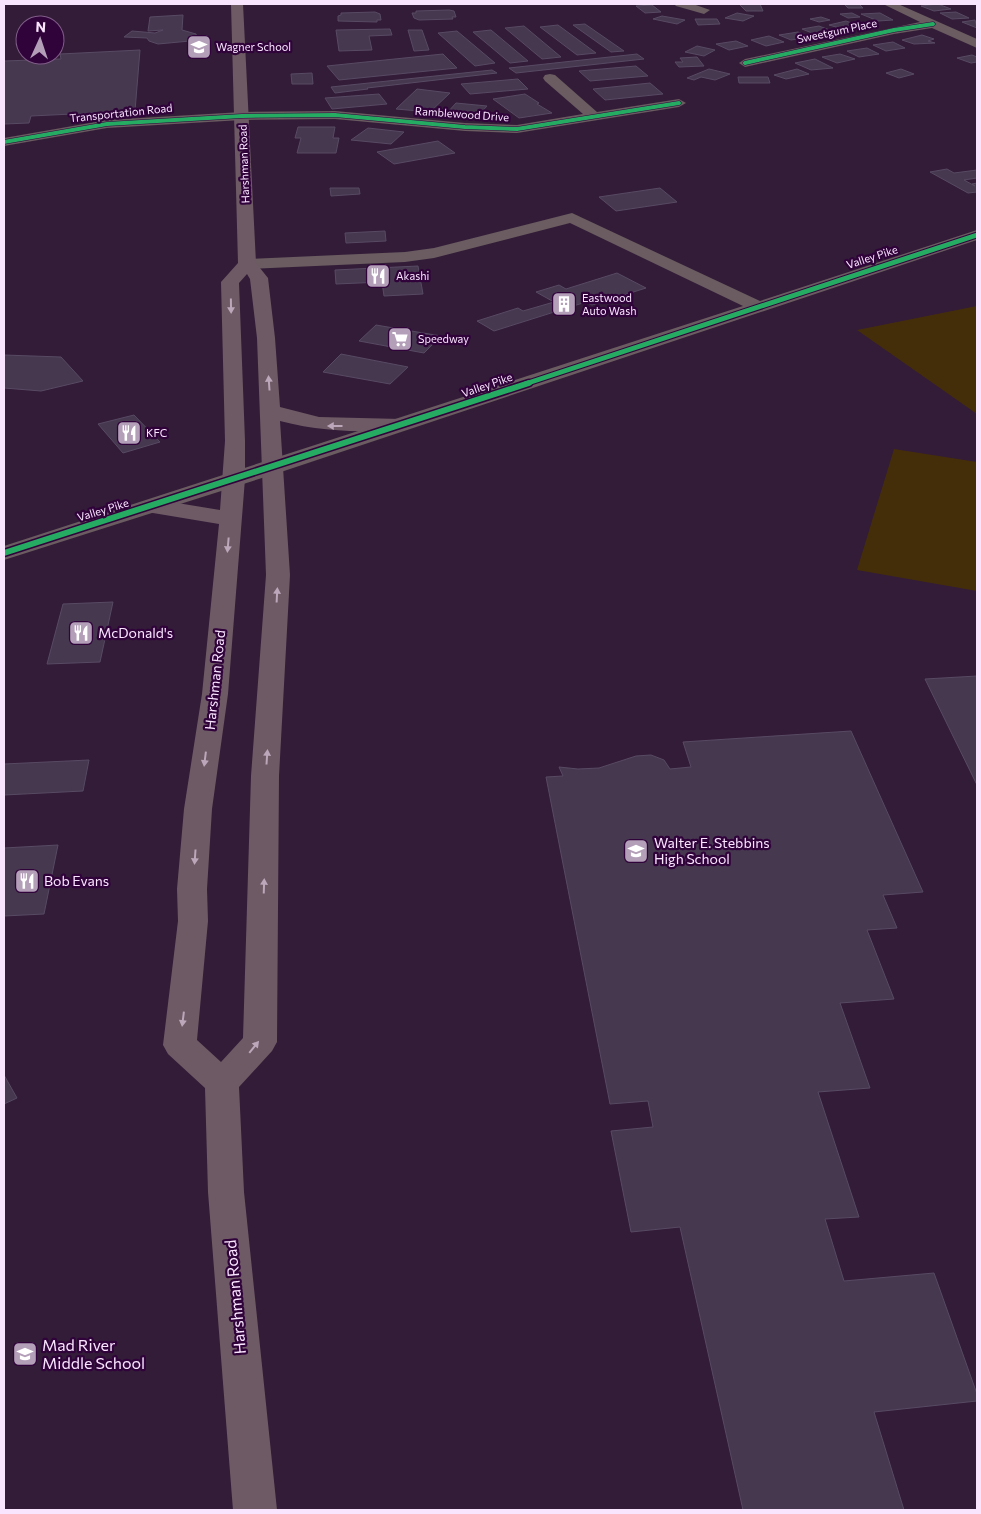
<svg xmlns="http://www.w3.org/2000/svg" width="981" height="1514" viewBox="0 0 981 1514" font-family="Commissioner,sans-serif">
<rect width="100%" height="100%" fill="#331c38"/>
<!-- green -->
<g fill="#442e0a">
<path d="M977,306v108l-120,-84z"/>
<path d="M894,449l83,13v129l-120,-21z"/>
</g>
<!-- building -->
<g fill="#46384f" stroke="#584a63">
<path d="M739,4h21l3,7h-17z"/>
<path d="M844,4h15l4,4h-15z"/>
<path d="M938,4l13,5 -17,2 -13,-5z"/>
<path d="M652,5l9,7 -16,1 -9,-7z"/>
<path d="M449,10l5,1 2,6h-4l1,2 -34,1 -5,-2 -2,-5h4v-2z"/>
<path d="M375,12l5,2 1,6h-4v2l-39,-1v-5l3,-1v-2z"/>
<path d="M956,12l13,6 -17,1 -12,-6z"/>
<path d="M737,13l17,3 -11,5 -18,-3z"/>
<path d="M852,13l8,4 -12,1 -8,-4z"/>
<path d="M880,13l13,7 -15,1 -17,-7z"/>
<path d="M183,15l-1,15 14,4 1,4 -7,3 -32,3 -9,-3 -2,-3 -23,-1 8,-6 23,2 8,-3 -15,1 2,-14z"/>
<path d="M662,16l23,4 -8,4 -24,-5z"/>
<path d="M821,17l9,3 -11,2 -9,-3z"/>
<path d="M695,19h22l3,5 -22,1z"/>
<path d="M975,20l2,8 -15,-6z"/>
<path d="M846,21l14,5 -17,3 -14,-4z"/>
<path d="M585,24l39,27 -13,1 -38,-27z"/>
<path d="M558,25l38,28 -19,2 -37,-28z"/>
<path d="M524,26l37,31 -19,2 -37,-31z"/>
<path d="M819,26l16,6 -18,3 -15,-6z"/>
<path d="M390,29l2,6 -23,1 3,14 -33,1 -3,-21z"/>
<path d="M408,30h14l7,20 -15,1z"/>
<path d="M491,30l37,31 -18,2 -37,-31z"/>
<path d="M457,31l38,32 -20,3 -37,-33z"/>
<path d="M798,32l12,5 -19,3 -12,-5z"/>
<path d="M922,35l12,4 -6,2 7,2 -21,1 -12,-4z"/>
<path d="M769,36l15,6 -18,4 -15,-6z"/>
<path d="M736,41l12,5 -19,4 -13,-6z"/>
<path d="M893,42l12,6 -19,3 -13,-6z"/>
<path d="M697,46l18,4 -11,6 -19,-4z"/>
<path d="M867,48l12,6 -20,3 -12,-6z"/>
<path d="M140,50l-5,61 -104,5 -2,7 -25,1v-63l57,-2 -1,-5z"/>
<path d="M443,54l14,14 -118,12 -12,-14z"/>
<path d="M637,54l7,5 -128,14 -7,-5z"/>
<path d="M840,54l15,5 -18,4 -15,-6z"/>
<path d="M972,55l5,2v5l-6,1 -14,-5z"/>
<path d="M697,57l7,9 -25,1 -4,-5h8l-3,-4z"/>
<path d="M815,59l18,9 -22,2 -16,-7z"/>
<path d="M636,66l12,10 -58,5 -11,-10z"/>
<path d="M709,69l21,5 -15,6 -14,-3 -7,3 -7,-2z"/>
<path d="M797,69l12,5 -23,5 -12,-4z"/>
<path d="M901,69l13,5 -15,4 -13,-5z"/>
<path d="M492,70l5,3 -130,15 1,1 -33,4 -4,-6z"/>
<path d="M312,73l1,11h-21l-1,-10z"/>
<path d="M738,77h30l2,6h-31z"/>
<path d="M518,79l10,10 -58,5 -9,-10z"/>
<path d="M650,83l13,11 -58,6 -12,-11z"/>
<path d="M417,89l33,4 -20,19 -34,-3z"/>
<path d="M379,94l8,10 -55,5 -7,-11z"/>
<path d="M525,94l14,9 -2,1 15,9 -33,5 -26,-19z"/>
<path d="M456,103l31,3 -10,11 -31,-3z"/>
<path d="M298,127h37l-2,11h6l-3,15h-39l4,-15h-6z"/>
<path d="M368,128l36,4 -13,12 -40,-4z"/>
<path d="M438,141l17,12 -61,11 -17,-12z"/>
<path d="M947,169l7,4 23,-3v8l-13,2 11,6 -3,-2 5,-1v9l-9,1 -38,-21z"/>
<path d="M330,188h29l1,6 -29,2z"/>
<path d="M660,188l17,14 -61,9 -17,-14z"/>
<path d="M385,231l1,10 -40,2 -1,-10z"/>
<path d="M418,266l5,28 -39,2 -2,-14 -46,2 -1,-14z"/>
<path d="M617,273l29,15 -54,17 -6,-3 -92,29 -17,-10 41,-13 5,3 31,-9 -18,-10 23,-7 7,4z"/>
<path d="M376,325l65,11 -17,17 -65,-12z"/>
<path d="M341,354l67,13 -18,17 -67,-12z"/>
<path d="M4,355l57,2 22,24 -42,10 -37,-3z"/>
<path d="M134,415l26,27 -37,11 -25,-29z"/>
<path d="M113,602l-13,60 -53,2 16,-60z"/>
<path d="M977,676v109l-52,-106z"/>
<path d="M851,731l72,161 -40,3 14,33 -30,2 27,69 -54,4 30,85 -52,4 41,125 -34,2 19,62 90,-8 43,121v7l-103,11 30,98h-161l-63,-283 -49,5 -20,-101 42,-4 -5,-26 -38,3 -64,-327 17,-1 -4,-9 19,2 21,-1 37,-12 15,-1 13,5 6,9 21,-2 -8,-25z"/>
<path d="M89,760l-6,31 -79,4v-31z"/>
<path d="M58,845l-14,69 -40,2v-68z"/>
<path d="M4,1075l13,23 -13,6z"/>
</g>
<g fill="none" stroke-linecap="round" stroke-linejoin="round">
<!-- minor -->
<g fill="#6a5c60" fill-rule="evenodd">
<path d="M674,4h19l17,6 -6,4 -28,-8z"/>
<path d="M883,4h15l79,35v9l-45,-20 -38,6 -149,33 -6,-4 6,-4 175,-37z"/>
<path d="M550,74l5,1 42,37 82,-13 7,4 -7,4 -162,26 -52,-2 -130,-12 -93,1 -135,8 -103,18v-8l103,-18 135,-8 93,-1 130,12 52,2 66,-11 -38,-33 -2,-3 2,-3z"/>
<path d="M572,213l188,88 217,-71v10l-696,232 -277,88v-14l739,-240 -173,-83 -136,35 -29,4 -158,7 -6,-1 -3,-4 3,-4 6,-1 158,-7 29,-4z"/>
</g>
<!-- major -->
<path fill="#6e5a65" fill-rule="evenodd" d="M231,4h12l13,259 12,15 7,60 5,69 39,10 82,2 7,2 3,4 -3,4 -7,2c-41,1 -80,1 -121,-10l10,154 -11,201 -2,266 -5,9 -33,36 5,105 33,318h-44l-25,-318 -3,-104 -37,-34 -5,-9 15,-124 -1,-32 7,-80 18,-115 17,-170 -66,-11 -8,-2 -3,-5 3,-5 8,-2 67,11 5,-69 -4,-159 17,-19zM247,274l3,5 7,59 9,237 -15,201 -8,262 -22,24 -24,-22 11,-119 -1,-32 5,-80 16,-115 17,-215v-38l-6,-158z"/>
<defs>
<g id="cycleway-far2">
<path d="M745,63l149,-33 39,-6"/>
<path d="M4,142l103,-18 135,-8 93,-1 130,12 52,2 162,-26"/>
</g>
<path id="cycleway-far1" d="M525,384l452,-149"/>
<path id="cycleway" d="M4,553l525,-170"/>
</defs>
<!-- cycleway-far2 casing -->
<use href="#cycleway-far2" stroke="#30033b" stroke-width="5"/>
<!-- cycleway-far1 casing -->
<use href="#cycleway-far1" stroke="#30033b" stroke-width="7"/>
<!-- cycleway casing -->
<use href="#cycleway" stroke="#30033b" stroke-width="9"/>
<!-- cycleway-far2 -->
<use href="#cycleway-far2" stroke="#26ab63" stroke-width="4"/>
<!-- cycleway-far1 -->
<use href="#cycleway-far1" stroke="#26ab63" stroke-width="5"/>
<!-- cycleway -->
<use href="#cycleway" stroke="#26ab63" stroke-width="6"/>
</g>
<!-- one-way arrows -->
<defs><path id="oneway-solid" d="M-6-.8H1V-3.2L6.5 0L1 3.2V.8H-6Z" transform="scale(1.25)"/></defs>
<g fill="#bba6ba">
<use href="#oneway-solid" transform="translate(231 306) rotate(89)"/>
<use href="#oneway-solid" transform="translate(269 383) rotate(-94)"/>
<use href="#oneway-solid" transform="translate(335 426) rotate(180)"/>
<use href="#oneway-solid" transform="translate(228 545) rotate(95)"/>
<use href="#oneway-solid" transform="translate(277 595) rotate(-87)"/>
<use href="#oneway-solid" transform="translate(267 757) rotate(-86)"/>
<use href="#oneway-solid" transform="translate(205 759) rotate(97)"/>
<use href="#oneway-solid" transform="translate(195 857) rotate(94)"/>
<use href="#oneway-solid" transform="translate(264 886) rotate(-88)"/>
<use href="#oneway-solid" transform="translate(183 1019) rotate(97)"/>
<use href="#oneway-solid" transform="translate(254 1047) rotate(-51)"/>
</g>
<!-- icons -->
<defs>
<symbol id="school-square" viewBox="-11 -11 22 22"><rect x="-9" y="-9" width="18" height="18" rx="4" fill="#b49fb9" stroke="#30033b"/><path d="M0-5L7-2L0 1L-7-2ZM-4 1L0 2.5L4 1V4Q0 6-4 4Z" fill="#fff"/></symbol>
<symbol id="restaurant-square" viewBox="-11 -11 22 22"><rect x="-9" y="-9" width="18" height="18" rx="4" fill="#b49fb9" stroke="#30033b"/><path d="M-5-6h1v4h1v-4h1v4h1v-4h1v5L-1.5 .5V6h-2V.5L-5-1ZM5-6V6H3V1.5H1.5Q1.5-4 5-6Z" fill="#fff"/></symbol>
<symbol id="building-square" viewBox="-11 -11 22 22"><rect x="-9" y="-9" width="18" height="18" rx="4" fill="#b49fb9" stroke="#30033b"/><path d="M-4-6H4V6H1V3H-1V6H-4ZM-2.5-4.3h1.7v1.8h-1.7ZM.8-4.3h1.7v1.8H.8ZM-2.5-1h1.7V.8h-1.7ZM.8-1h1.7V.8H.8Z" fill="#fff"/></symbol>
<symbol id="supermarket-square" viewBox="-11 -11 22 22"><rect x="-9" y="-9" width="18" height="18" rx="4" fill="#b49fb9" stroke="#30033b"/><path d="M-6-5.5h2.5l.6 2H6L4.5 2H-2.5L-4.4-4H-6ZM-1.5 3.2a1.3 1.3 0 1 0 .1 0ZM3 3.2a1.3 1.3 0 1 0 .1 0Z" fill="#fff"/></symbol>
</defs>
<g fill-rule="evenodd">
<use href="#school-square" x="185" y="33" width="28" height="28"/>
<use href="#restaurant-square" x="364" y="262" width="28" height="28"/>
<use href="#building-square" x="550" y="290" width="28" height="28"/>
<use href="#supermarket-square" x="386" y="325" width="28" height="28"/>
<use href="#restaurant-square" x="115" y="419" width="28" height="28"/>
<use href="#restaurant-square" x="67" y="619" width="28" height="28"/>
<use href="#school-square" x="622" y="837" width="28" height="28"/>
<use href="#restaurant-square" x="13" y="867" width="28" height="28"/>
<use href="#school-square" x="11" y="1340" width="28" height="28"/>
</g>
<g text-anchor="middle" stroke-width="4.5" stroke-linejoin="round" paint-order="stroke">
<!-- far-street labels -->
<g font-size="11" fill="#fae5ff" stroke="#30033b">
<text transform="translate(837 31) rotate(-12)" y="4">Sweetgum Place</text>
<text transform="translate(121 113) rotate(-6)" y="4">Transportation Road</text>
<text transform="translate(462 114) rotate(4)" y="4">Ramblewood Drive</text>
<text transform="translate(244 164) rotate(-92)" y="4">Harshman Road</text>
<text transform="translate(872 257) rotate(-18)" y="4">Valley Pike</text>
<text transform="translate(487 385) rotate(-19)" y="4">Valley Pike</text>
<text transform="translate(103 510) rotate(-17)" y="4">Valley Pike</text>
</g>
<!-- far-poi labels -->
<g font-size="11" fill="#fae5ff" stroke="#30033b" text-anchor="start">
<text x="216" y="51">Wagner School</text>
<text x="396" y="280">Akashi</text>
<text x="582" y="302">Eastwood<tspan x="582" dy="13">Auto Wash</tspan></text>
<text x="418" y="343">Speedway</text>
<text x="146" y="437">KFC</text>
</g>
<!-- poi labels -->
<g font-size="14" fill="#fae5ff" stroke="#30033b" text-anchor="start">
<text x="98" y="638">McDonald's</text>
<text x="654" y="848">Walter E. Stebbins<tspan x="654" dy="16">High School</tspan></text>
<text x="44" y="886">Bob Evans</text>
</g>
<!-- street labels -->
<g font-size="14" fill="#fae5ff" stroke="#30033b">
<text transform="translate(215 680) rotate(-84)" y="5">Harshman Road</text>
</g>
<!-- near-street labels -->
<g font-size="16" fill="#fae5ff" stroke="#30033b">
<text transform="translate(235 1297) rotate(-95)" y="6">Harshman Road</text>
</g>
<!-- near-poi labels -->
<g font-size="16" fill="#fae5ff" stroke="#30033b" text-anchor="start">
<text x="42" y="1351">Mad River<tspan x="42" dy="18">Middle School</tspan></text>
</g>
</g>
<!-- border -->
<rect width="981" height="1514" fill="none" stroke="#fae5ff" stroke-width="10"/>
<!-- north arrow -->
<g transform="translate(40 40) rotate(3)"><circle r="24" fill="#30033b" stroke="#815d89"/>
<path d="M0-4L9 19L0 12L-9 19Z" fill="#b49fb9"/>
<text y="-8" font-size="14" font-weight="bold" text-anchor="middle" fill="#fae5ff">N</text>
</g>
</svg>
